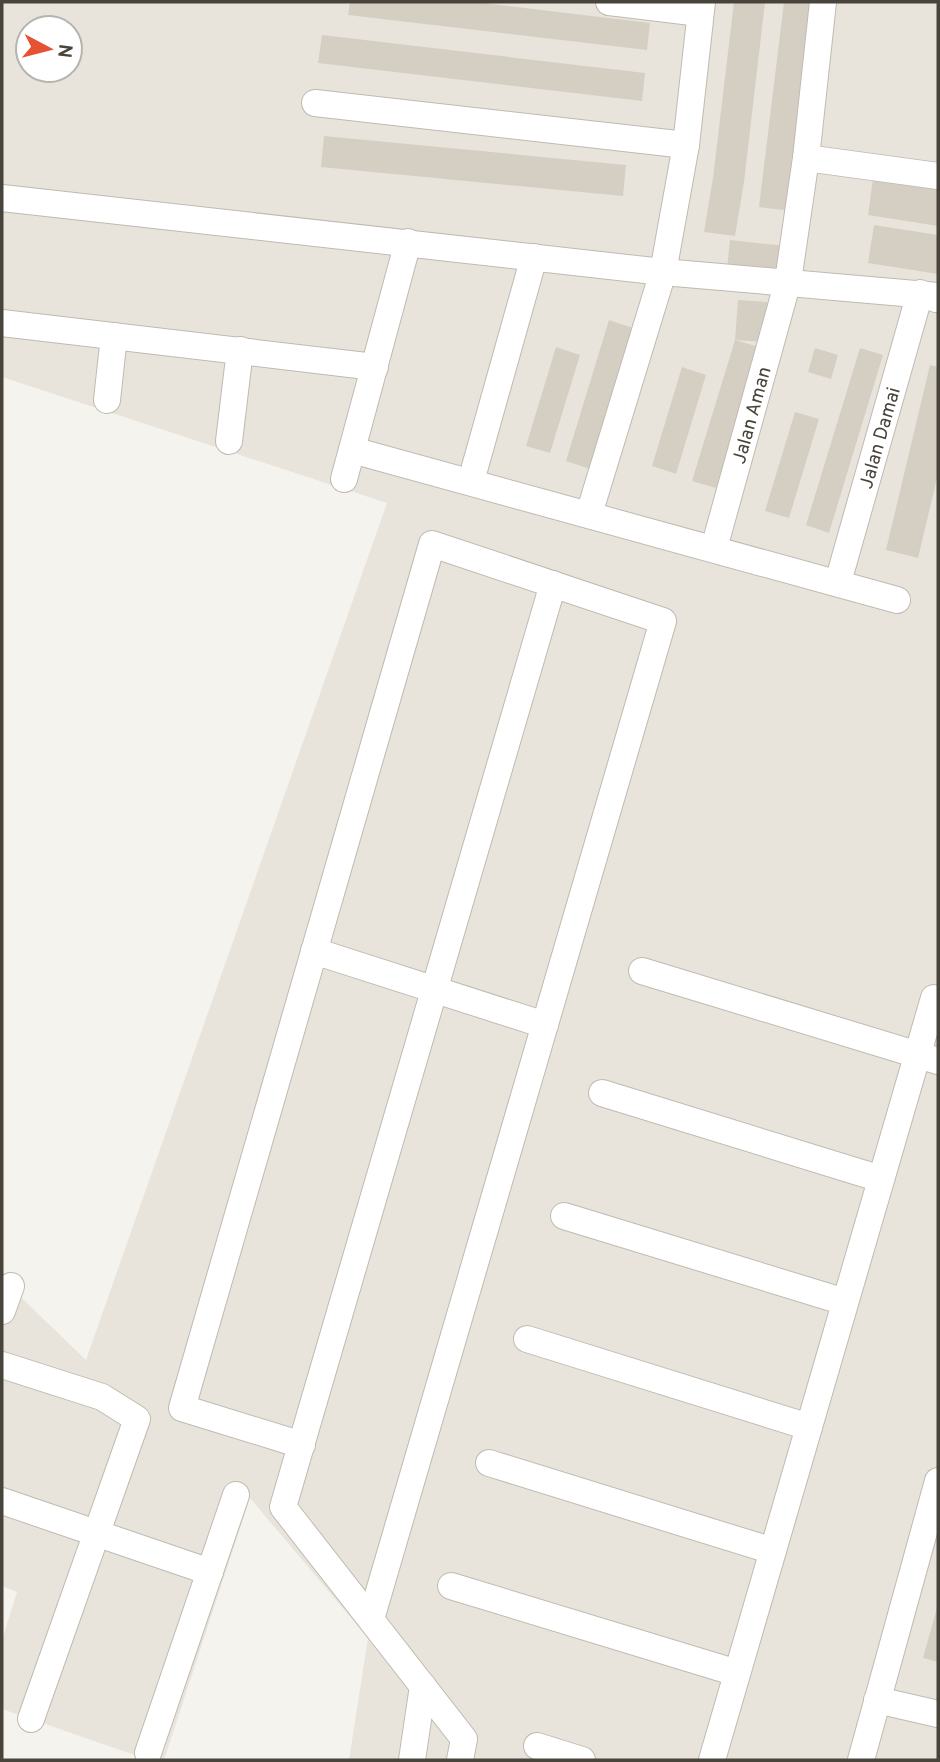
<svg xmlns="http://www.w3.org/2000/svg" width="940" height="1762" viewBox="0 0 940 1762" font-family="Overpass,sans-serif">
<rect width="100%" height="100%" fill="#f5f3ed"/>
<!-- residential -->
<path fill="#e8e4dc" fill-rule="evenodd" d="M2,2h936v1758h-589l19,-122 -118,-140 -86,262h-15l-147,-51v-69l15,-48 -15,-6v-307l84,81 301,-857 -385,-126zM28,28h42v42h-42z"/>
<!-- building -->
<g fill="#d5cfc3">
<path d="M350,2h124l176,21 -3,27 -299,-35z"/>
<path d="M734,2h31l-21,180 -9,54 -31,-4 9,-54z"/>
<path d="M784,2h32l-25,209 -32,-4z"/>
<path d="M322,35l323,38 -3,28 -324,-38z"/>
<path d="M324,136l302,29 -3,31 -302,-29z"/>
<path d="M873,179l65,10v37l-70,-11z"/>
<path d="M874,225l64,10v39l-70,-11z"/>
<path d="M730,240l56,6 -3,29 -56,-6z"/>
<path d="M738,300l29,2 -3,40 -29,-2 24,7 -43,141 -24,-7 43,-141z"/>
<path d="M609,320l24,8 -43,141 -24,-8z"/>
<path d="M556,347l24,8 -30,98 -24,-7z"/>
<path d="M815,348l23,7 -7,24 -23,-7z"/>
<path d="M860,348l23,7 -54,178 -23,-8z"/>
<path d="M930,365l8,2v107l-20,84 -32,-8z"/>
<path d="M682,367l24,8 -30,99 -24,-8z"/>
<path d="M795,412l24,7 -30,99 -24,-7z"/>
<path d="M938,1604v58l-15,-4z"/>
</g>
<g fill="none" stroke-linecap="round" stroke-linejoin="round">
<defs>
<g id="street">
<path d="M609,2l91,11"/>
<path d="M315,103l371,42"/>
<path d="M806,158l132,18"/>
<path d="M2,198l661,74 275,24"/>
<path d="M2,323l373,44"/>
<path d="M107,400l7,-64"/>
<path d="M229,441l11,-91"/>
<path d="M352,450l545,150"/>
<path d="M344,479l64,-237"/>
<path d="M471,481l63,-224"/>
<path d="M589,514l74,-242 23,-127 16,-143"/>
<path id="s1" d="M714,548l74,-267 18,-123 17,-156"/>
<path id="s2" d="M838,582l82,-289 16,6"/>
<path d="M314,951l231,74"/>
<path d="M642,971l296,90"/>
<path d="M602,1093l279,86"/>
<path d="M564,1216l281,86"/>
<path d="M2,1311l9,-25"/>
<path d="M527,1339l282,88"/>
<path d="M2,1365l100,32 35,22 -106,300"/>
<path d="M302,1445l-120,-37 250,-864 231,77 -292,998"/>
<path d="M489,1463l284,88"/>
<path d="M2,1501l208,71"/>
<path d="M451,1586l286,87"/>
<path d="M877,1700l61,14"/>
<path d="M537,1746l45,14"/>
<path d="M148,1753l88,-258"/>
<path d="M412,1760l11,-74"/>
<path d="M460,1760l4,-21 -181,-232 270,-923"/>
<path d="M712,1760l222,-762"/>
<path d="M861,1760l77,-279"/>
</g>
</defs>
<!-- street casing -->
<use href="#street" stroke="#c0bab0" stroke-width="28"/>
<!-- street -->
<use href="#street" stroke="#fff" stroke-width="26"/>
</g>
<g text-anchor="middle" stroke-width="5" stroke-linejoin="round" paint-order="stroke">
<!-- street labels -->
<g font-size="19" fill="#49443b" stroke="#fff">
<text dy="7" stroke="none"><textPath href="#s1" startOffset="138">Jalan Aman</textPath></text>
<text dy="7" stroke="none"><textPath href="#s2" startOffset="150">Jalan Damai</textPath></text>
</g>
</g>
<!-- border -->
<rect width="940" height="1762" fill="none" stroke="#49443b" stroke-width="7"/>
<!-- north arrow -->
<g transform="translate(49 49) rotate(97)"><circle r="33" fill="#ffffff" stroke="#b6b4b1" stroke-width="2"/>
<path d="M0-5L12 26L0 18L-12 26Z" fill="#e55234"/>
<text y="-10" font-size="19" font-weight="bold" text-anchor="middle" fill="#49443b">N</text>
</g>
</svg>
